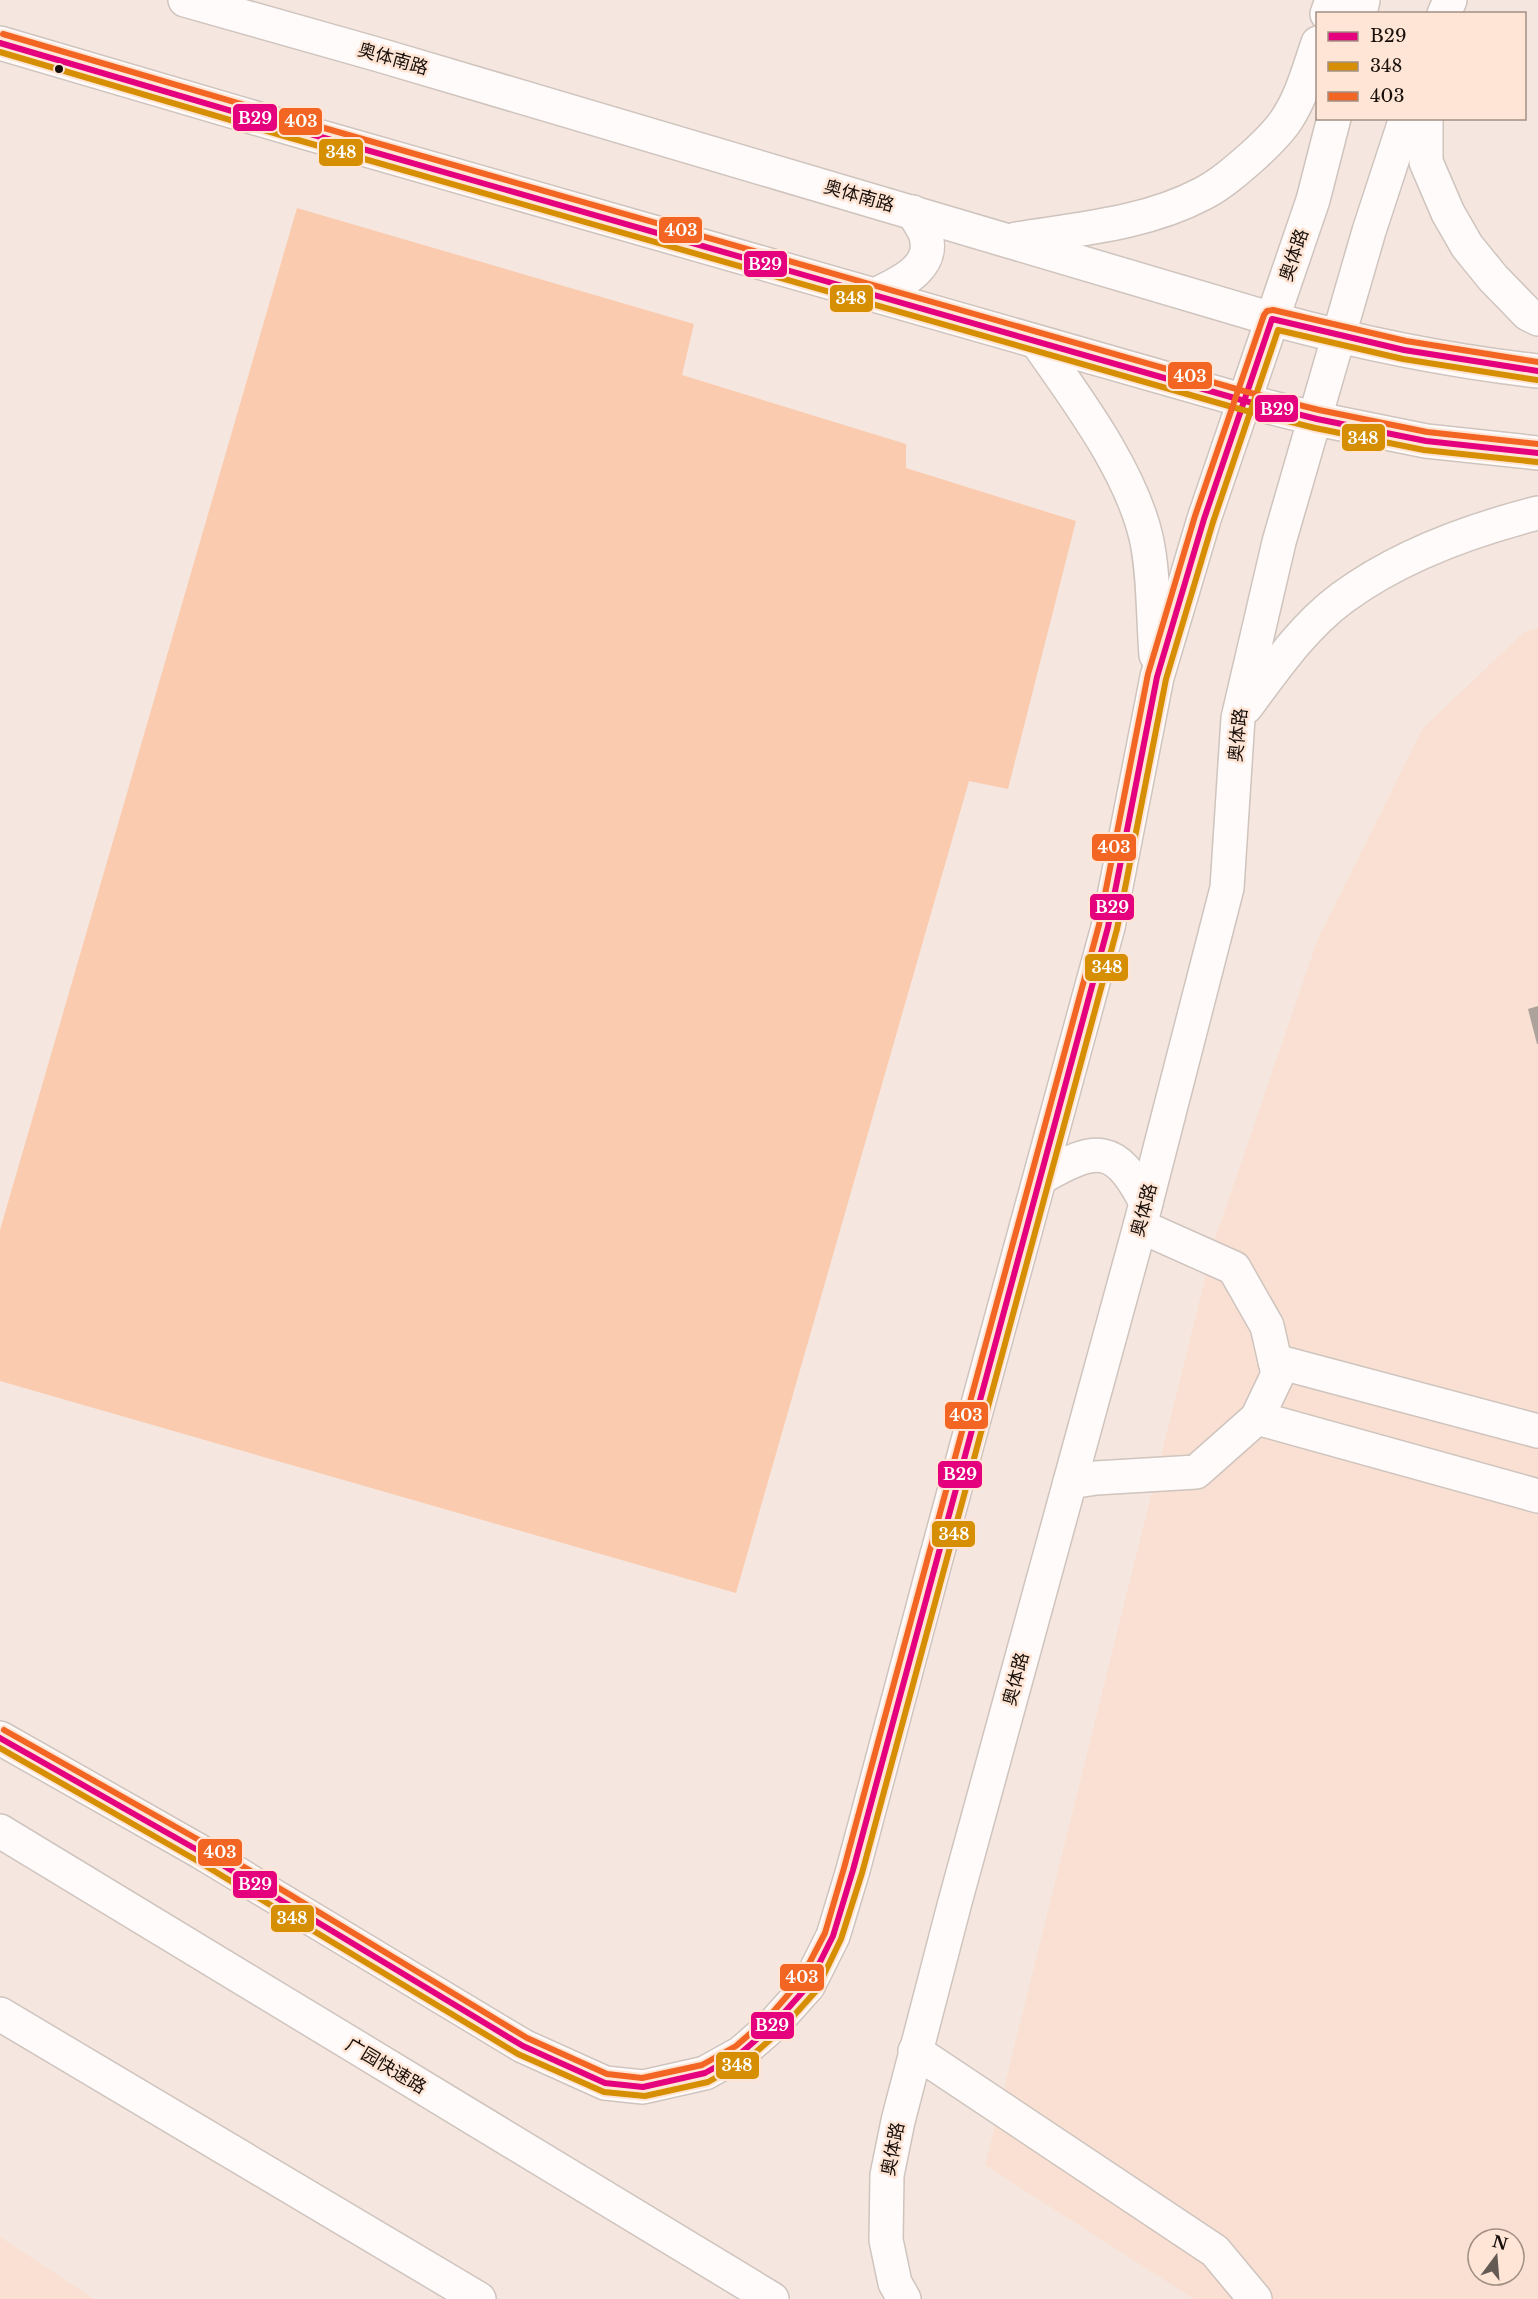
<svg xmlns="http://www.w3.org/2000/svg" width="1538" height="2299" viewBox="0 0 1538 2299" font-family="'Libre Baskerville','Noto Sans SC',serif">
<rect width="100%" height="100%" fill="#f5e7df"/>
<!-- built -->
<g fill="#f9e0d2" fill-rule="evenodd">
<path d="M1538,628v1671h-344l-209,-134 229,-923 103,-301 106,-213 101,-96zM1478,2239h36v36h-36z"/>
<path d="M0,2237l94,62h-94z"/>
</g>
<!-- green -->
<path fill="#facbaf" d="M297,208l397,116 -12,51 224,69v24l170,53 -68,268 -39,-8 -233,812 -736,-212v-151z"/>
<!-- building -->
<path fill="#ada29c" d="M1538,1006v38h-1l-9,-35z"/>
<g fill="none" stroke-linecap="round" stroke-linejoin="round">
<defs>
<g id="minor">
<path d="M185,0l191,54 896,265c88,24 176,42 266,52"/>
<path d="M1327,14l5,-14"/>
<path d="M1360,14l3,-14"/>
<path d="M1444,14l6,-14"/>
<path d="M0,43l286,84 959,274 72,18 109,22 112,12"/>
<path d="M1426,118v44l22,51 19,33 26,32 35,36 10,5"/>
<path d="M1016,239c62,-10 129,-15 186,-45 18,-9 35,-24 51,-38 12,-11 25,-23 34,-37 15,-23 22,-50 31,-76"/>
<path d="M877,294c23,-11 60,-27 48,-61 -3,-7 -8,-14 -12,-21"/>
<path d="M1037,342c39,56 93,127 109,195 8,35 7,81 10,118"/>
<path d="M1246,707c29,-39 57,-80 96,-109 57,-42 129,-68 196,-85"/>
<path d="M1042,1177c54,-31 74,-34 104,26"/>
<path d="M1275,1361l263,70"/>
<path d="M1257,1418l281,78"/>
<path d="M1070,1482l26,-4 100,-6 61,-54 21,-44 -11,-48 -33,-58 -94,-42"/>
<path d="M0,1738l201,114 322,194 82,37 38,4 62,-14 36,-20 32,-28 35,-39 25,-50 20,-66 82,-308 173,-635 49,-250 47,-158 109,-319 21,-82"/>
<path d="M915,2051l300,200 40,48"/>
<path d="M904,2299l-9,-16 -9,-43 1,-65 11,-54 57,-219 185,-676 87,-338 11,-170 41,-176 90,-311 37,-113"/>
</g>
<g id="highway">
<path d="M0,1831l772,468"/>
<path d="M0,2014l479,285"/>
</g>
</defs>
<!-- minor casing -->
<use href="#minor" stroke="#cfc4be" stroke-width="36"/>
<!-- highway casing -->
<use href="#highway" stroke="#cfc4be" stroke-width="36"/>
<!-- minor -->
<use href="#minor" stroke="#fefbfa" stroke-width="33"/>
<!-- highway -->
<use href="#highway" stroke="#fefbfa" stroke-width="33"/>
<defs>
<g id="bus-1">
<path d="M0,43l286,84 959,274 72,18 109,22 112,12"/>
<path d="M0,1738l201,114 322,194 82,37 38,4 62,-14 36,-20 32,-28 35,-39 25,-50 20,-66 255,-943 49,-250 47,-158 68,-200 132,31 134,21"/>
</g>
<g id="bus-2">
<path d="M0,52l284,84 959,274 72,18 109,22 113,12"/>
<path d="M0,1748l196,112 322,194 86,38 41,4 63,-14 39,-22 33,-29 36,-40 25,-52 21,-66 255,-944 49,-250 47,-157 65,-192 125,29 134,21"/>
</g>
<g id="bus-3">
<path d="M3,34l286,84 958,274 72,18 108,22 111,12"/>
<path d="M4,1730l202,114 321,194 80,36 35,4 60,-13 34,-19 31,-27 33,-38 25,-48 19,-65 255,-943 49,-251 47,-158 69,-201 3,-4 6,-1 133,31 132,21"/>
</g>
</defs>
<!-- bus-1 casing -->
<use href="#bus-1" stroke="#ffe5d5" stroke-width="10"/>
<!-- bus-2 casing -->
<use href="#bus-2" stroke="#ffe5d5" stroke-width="10"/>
<!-- bus-3 casing -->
<use href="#bus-3" stroke="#ffe5d5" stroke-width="10"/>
<!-- bus-1 -->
<use href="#bus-1" stroke="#e5007d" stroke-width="6"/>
<!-- bus-2 -->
<use href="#bus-2" stroke="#d68f02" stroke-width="6"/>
<!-- bus-3 -->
<use href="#bus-3" stroke="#f26522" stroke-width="6"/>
</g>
<!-- markers -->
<circle fill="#180f0a" stroke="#ffe5d5" stroke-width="2" cx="59" cy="69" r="5"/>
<g text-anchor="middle" stroke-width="5" stroke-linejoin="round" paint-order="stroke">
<!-- street labels -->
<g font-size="18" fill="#180f0a" stroke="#ffe5d5">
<text transform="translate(393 59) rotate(16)" y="6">奥体南路</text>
<text transform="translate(859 196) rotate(16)" y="6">奥体南路</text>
<text transform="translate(1294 255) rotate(-71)" y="6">奥体路</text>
<text transform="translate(1238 735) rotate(-84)" y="6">奥体路</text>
<text transform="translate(1144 1210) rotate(-75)" y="6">奥体路</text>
<text transform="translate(1016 1679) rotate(-75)" y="6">奥体路</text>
<text transform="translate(386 2066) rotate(31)" y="6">广园快速路</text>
<text transform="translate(893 2149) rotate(-79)" y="6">奥体路</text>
</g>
</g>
<g stroke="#ffe5d5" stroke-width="2">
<rect x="232" y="103" width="46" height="29" rx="6" fill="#e5007d"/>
<rect x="278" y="107" width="45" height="29" rx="6" fill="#f26522"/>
<rect x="318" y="138" width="46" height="29" rx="6" fill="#d68f02"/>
<rect x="658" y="216" width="45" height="28" rx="6" fill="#f26522"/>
<rect x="743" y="250" width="45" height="28" rx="6" fill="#e5007d"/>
<rect x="829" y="284" width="45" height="29" rx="6" fill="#d68f02"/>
<rect x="1167" y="361" width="46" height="29" rx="6" fill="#f26522"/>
<rect x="1254" y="394" width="45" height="29" rx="6" fill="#e5007d"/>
<rect x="1341" y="423" width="45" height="29" rx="6" fill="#d68f02"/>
<rect x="1091" y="833" width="46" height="29" rx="6" fill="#f26522"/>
<rect x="1089" y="893" width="46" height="28" rx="6" fill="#e5007d"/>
<rect x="1084" y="953" width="45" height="29" rx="6" fill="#d68f02"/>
<rect x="944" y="1401" width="45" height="29" rx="6" fill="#f26522"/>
<rect x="937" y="1460" width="46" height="29" rx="6" fill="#e5007d"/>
<rect x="931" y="1520" width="45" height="28" rx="6" fill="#d68f02"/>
<rect x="197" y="1838" width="46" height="29" rx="6" fill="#f26522"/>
<rect x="232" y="1870" width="46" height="29" rx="6" fill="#e5007d"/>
<rect x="270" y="1904" width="45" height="29" rx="6" fill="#d68f02"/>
<rect x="779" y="1963" width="46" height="29" rx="6" fill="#f26522"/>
<rect x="750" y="2011" width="45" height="29" rx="6" fill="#e5007d"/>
<rect x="715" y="2051" width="45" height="29" rx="6" fill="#d68f02"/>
</g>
<g font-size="16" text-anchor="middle" font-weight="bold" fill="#fff">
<text x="255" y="124">B29</text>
<text x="301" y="127">403</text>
<text x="341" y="158">348</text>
<text x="681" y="236">403</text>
<text x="765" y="270">B29</text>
<text x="851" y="304">348</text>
<text x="1190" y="382">403</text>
<text x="1277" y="415">B29</text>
<text x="1363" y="444">348</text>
<text x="1114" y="853">403</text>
<text x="1112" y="913">B29</text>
<text x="1107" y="973">348</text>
<text x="966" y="1421">403</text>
<text x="960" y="1480">B29</text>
<text x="954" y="1540">348</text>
<text x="220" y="1858">403</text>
<text x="255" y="1890">B29</text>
<text x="292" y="1924">348</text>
<text x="802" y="1983">403</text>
<text x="772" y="2031">B29</text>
<text x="737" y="2071">348</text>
</g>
<!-- legend -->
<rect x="1316" y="12" width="210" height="108" fill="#ffe5d5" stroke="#a38f84" stroke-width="1.5"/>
<rect x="1328" y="32" width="30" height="9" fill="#e5007d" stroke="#a38f84" stroke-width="1.5"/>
<text x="1370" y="42" font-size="18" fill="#180f0a">B29</text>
<rect x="1328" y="62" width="30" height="9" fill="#d68f02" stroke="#a38f84" stroke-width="1.5"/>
<text x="1370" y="72" font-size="18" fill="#180f0a">348</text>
<rect x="1328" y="92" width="30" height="9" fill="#f26522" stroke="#a38f84" stroke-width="1.5"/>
<text x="1370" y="102" font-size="18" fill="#180f0a">403</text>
<!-- north arrow -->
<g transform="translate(1496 2257) rotate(16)"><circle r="28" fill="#ffe5d5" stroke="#a38f84" stroke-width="1.5"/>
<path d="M0-4.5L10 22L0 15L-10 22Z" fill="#655b55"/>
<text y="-9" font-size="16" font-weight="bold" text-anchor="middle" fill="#180f0a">N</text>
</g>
</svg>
